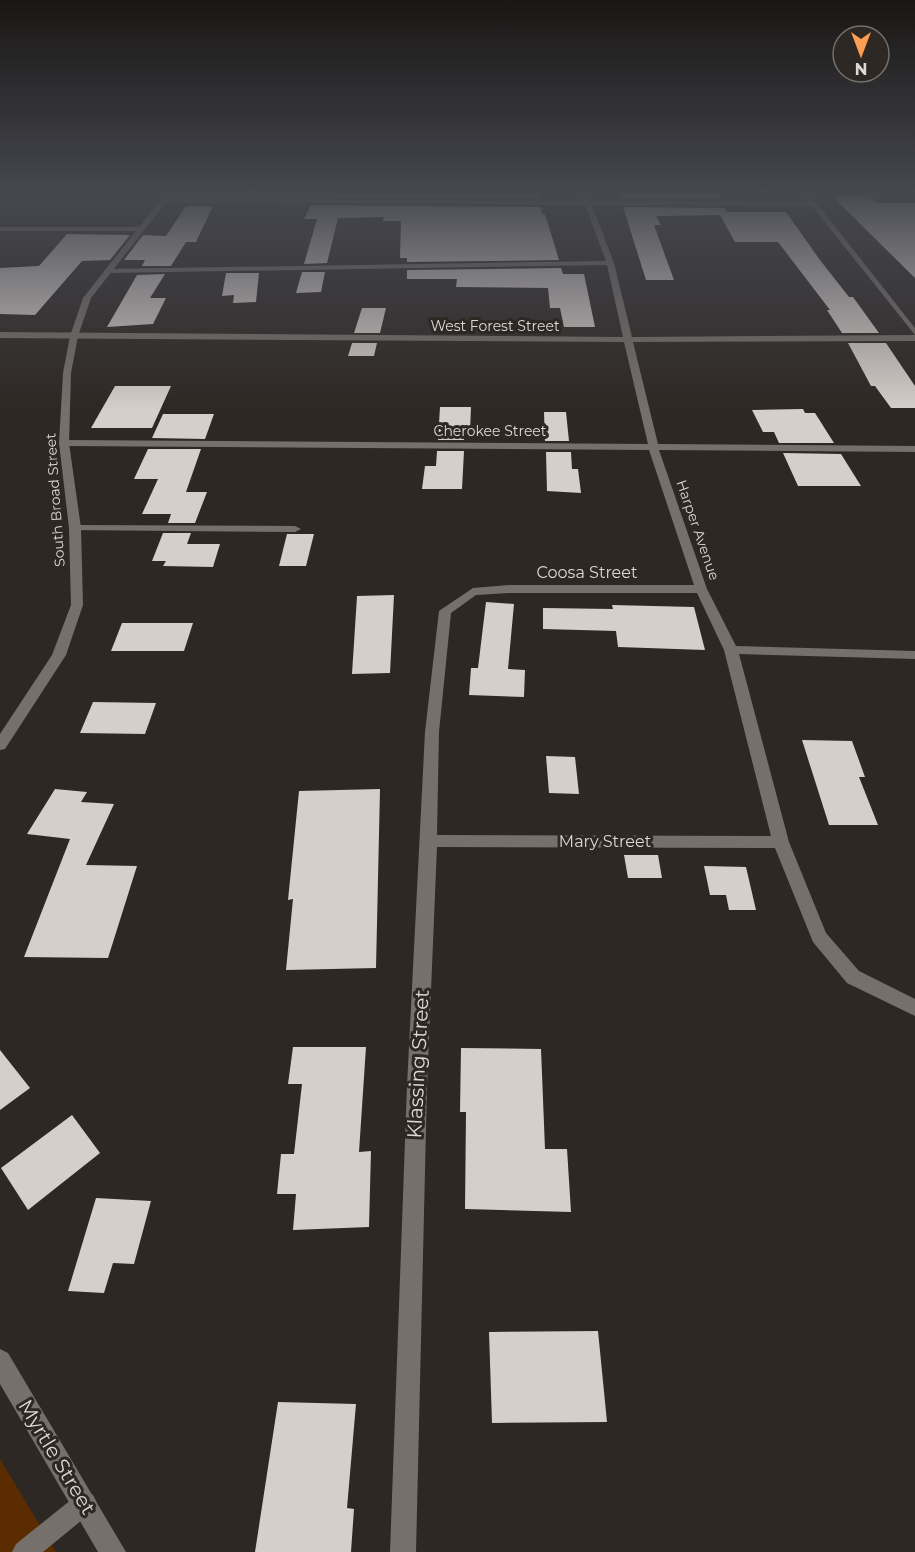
<svg xmlns="http://www.w3.org/2000/svg" width="915" height="1552" viewBox="0 0 915 1552" font-family="Montserrat,sans-serif">
<rect width="100%" height="100%" fill="#2e2824"/>
<!-- green -->
<path fill="#5b2c00" d="M0,1459l56,93h-56z"/>
<!-- building -->
<g fill="#d5cec9">
<path d="M317,192h222l1,6 -225,-1z"/>
<path d="M619,192h99l3,7h-100z"/>
<path d="M869,195l8,8h38v75l-83,-82z"/>
<path d="M311,205l230,2 1,7h3l14,46 -152,2v-4h-7l1,-37h-18l1,-4 -46,1 -11,45 -23,1 13,-45h-13z"/>
<path d="M186,206h27l-17,36h-10l-15,24h-29l3,-6h-21l19,-25 23,1z"/>
<path d="M623,207l102,1 2,4h59l34,48 29,37h4l26,36h-37l-15,-23h3l-52,-68h-43l-15,-27 -64,1 5,9h-7l20,55h-28z"/>
<path d="M67,234l63,1 -20,25 -28,1 -47,54 -35,-1v-46l39,-2z"/>
<path d="M561,268l2,6h21l11,53h-31l-4,-19h-10l-2,-20 -92,-1 1,-8h-50v-9z"/>
<path d="M302,272h23l-4,20 -25,1z"/>
<path d="M226,273h33l-3,29 -23,1 1,-8 -12,1z"/>
<path d="M165,274l-15,24h16l-13,26 -46,3 30,-52z"/>
<path d="M362,308h24l-6,25h-26z"/>
<path d="M352,343h25l-3,13h-26z"/>
<path d="M848,343h38l29,43v22h-24l-16,-22h-4z"/>
<path d="M115,386h56l-19,42h-61z"/>
<path d="M440,407h31l-1,25h-5l-1,8h-26z"/>
<path d="M803,409l2,4h10l19,30h-55l-5,-11h-11l-11,-22z"/>
<path d="M544,412h22l3,29h-24z"/>
<path d="M163,414h51l-9,25 -53,-1z"/>
<path d="M148,449h53l-15,43h21l-12,31h-27l3,-9h-29l16,-35h-24z"/>
<path d="M437,451h27l-2,38h-40l3,-23h11z"/>
<path d="M546,452h25l1,17h6l3,24 -34,-2z"/>
<path d="M783,453l58,1 20,32h-63z"/>
<path d="M163,533h28l-4,11h33l-7,23 -50,-1 3,-5h-14z"/>
<path d="M287,534h27l-8,32h-27z"/>
<path d="M394,595l-4,78 -38,1 5,-78z"/>
<path d="M486,602l28,2 -6,65 17,1 -1,27 -55,-2 2,-27h7z"/>
<path d="M612,605l82,2 11,43 -87,-3 -2,-16 -73,-2v-21l70,1z"/>
<path d="M122,623h71l-9,28h-73z"/>
<path d="M93,702l63,1 -11,31 -65,-1z"/>
<path d="M802,740l50,1 13,36h-6l19,48h-49z"/>
<path d="M546,756l29,1 4,37 -30,-1z"/>
<path d="M55,789l32,3 -6,10 33,2 -28,61 51,1 -29,92 -84,-1 46,-118 -43,-5z"/>
<path d="M380,789l-4,179 -90,2 7,-71 -5,1 11,-109z"/>
<path d="M624,855h34l4,23h-34z"/>
<path d="M704,866l42,1 10,43h-27l-3,-15h-16z"/>
<path d="M293,1047h73l-7,105 12,-1 -2,76 -76,3 3,-36h-19l4,-40h13l8,-70h-14z"/>
<path d="M461,1048l80,1 4,100h22l4,63 -106,-3 1,-97h-6z"/>
<path d="M0,1050l30,38 -30,22z"/>
<path d="M72,1115l28,38 -72,57 -27,-42z"/>
<path d="M96,1198l55,3 -17,63 -21,-1 -9,30 -36,-2z"/>
<path d="M598,1331l9,91 -115,1 -3,-91z"/>
<path d="M278,1402l78,2 -9,104 7,1 -3,43h-96z"/>
</g>
<g fill="none" stroke-linecap="round" stroke-linejoin="round">
<!-- service -->
<g fill="#76706b" fill-rule="evenodd">
<path d="M0,227h141l3,2 -3,2h-141z"/>
<path d="M85,1491l8,4 4,8 -4,8 -50,41h-31l4,-8 61,-49z"/>
</g>
<!-- minor -->
<g fill="#76706b" fill-rule="evenodd">
<path d="M581,192h6l3,9 219,1 -8,-10h7l107,136v13l-282,1 25,102 257,2v6l-256,-2 48,139 29,57 179,5v8l-176,-5 50,188 37,91 33,38 56,28v17l-68,-33 -34,-41 -38,-94 -338,-1 -10,239 -11,466h-26l17,-466 18,-354 14,-121 34,-23 36,-3h185l-45,-135 -585,-4 -5,-3 5,-3 584,4 -24,-102 -624,-4v-6l623,5 -16,-72 -500,8 -4,-2 4,-2 499,-8 -21,-56 -421,-3 -3,-2 3,-2 420,3zM592,205l220,1 103,129 -283,2 -18,-74zM509,593h188l27,57 47,186 -334,-1 2,-103 12,-119 25,-18z"/>
<path d="M75,525l220,1 6,3 -6,3 -224,-2v-4z"/>
<path d="M0,1349l8,4 118,199h-28l-98,-168z"/>
</g>
<!-- secondary -->
<path fill="#76706b" fill-rule="evenodd" d="M167,192h7l-83,106 -13,38 -7,37 -2,70 12,85 2,77 -17,50 -61,94 -5,1v-16l52,-79 19,-50 -2,-77 -10,-85 4,-70 7,-37 13,-38z"/>
</g>
<!-- sky -->
<linearGradient id="sky" x2="0" y2="1"><stop stop-color="#191614"/><stop offset="0.47" stop-color="#464850"/><stop offset="1" stop-color="#464850" stop-opacity="0"/></linearGradient>
<rect width="915" height="410" fill="url(#sky)"/>
<g text-anchor="middle" stroke-width="6" stroke-linejoin="round" paint-order="stroke">
<!-- far-street labels -->
<g font-size="14" fill="#dcd9d6" stroke="#2e2824">
<text x="495" y="331">West Forest Street</text>
<text x="490" y="436">Cherokee Street</text>
<text transform="translate(55 500) rotate(-94)" y="5">South Broad Street</text>
<text transform="translate(698 530) rotate(71)" y="5">Harper Avenue</text>
</g>
<!-- street labels -->
<g font-size="16" fill="#dcd9d6" stroke="#2e2824">
<text x="587" y="578">Coosa Street</text>
<text x="605" y="847">Mary Street</text>
</g>
<!-- near-street labels -->
<g font-size="20" fill="#dcd9d6" stroke="#2e2824">
<text transform="translate(418 1064) rotate(-87)" y="7">Klassing Street</text>
<text transform="translate(57 1457) rotate(59)" y="7">Myrtle Street</text>
</g>
</g>
<!-- north arrow -->
<g transform="translate(861 54) rotate(180)"><circle r="28" fill="#2e2824" stroke="#746f6b" stroke-width="1.5"/>
<path d="M0-4.5L10 22L0 15L-10 22Z" fill="#fc9d53"/>
<text y="-9" font-size="16" font-weight="bold" text-anchor="middle" fill="#dcd9d6">N</text>
</g>
</svg>
